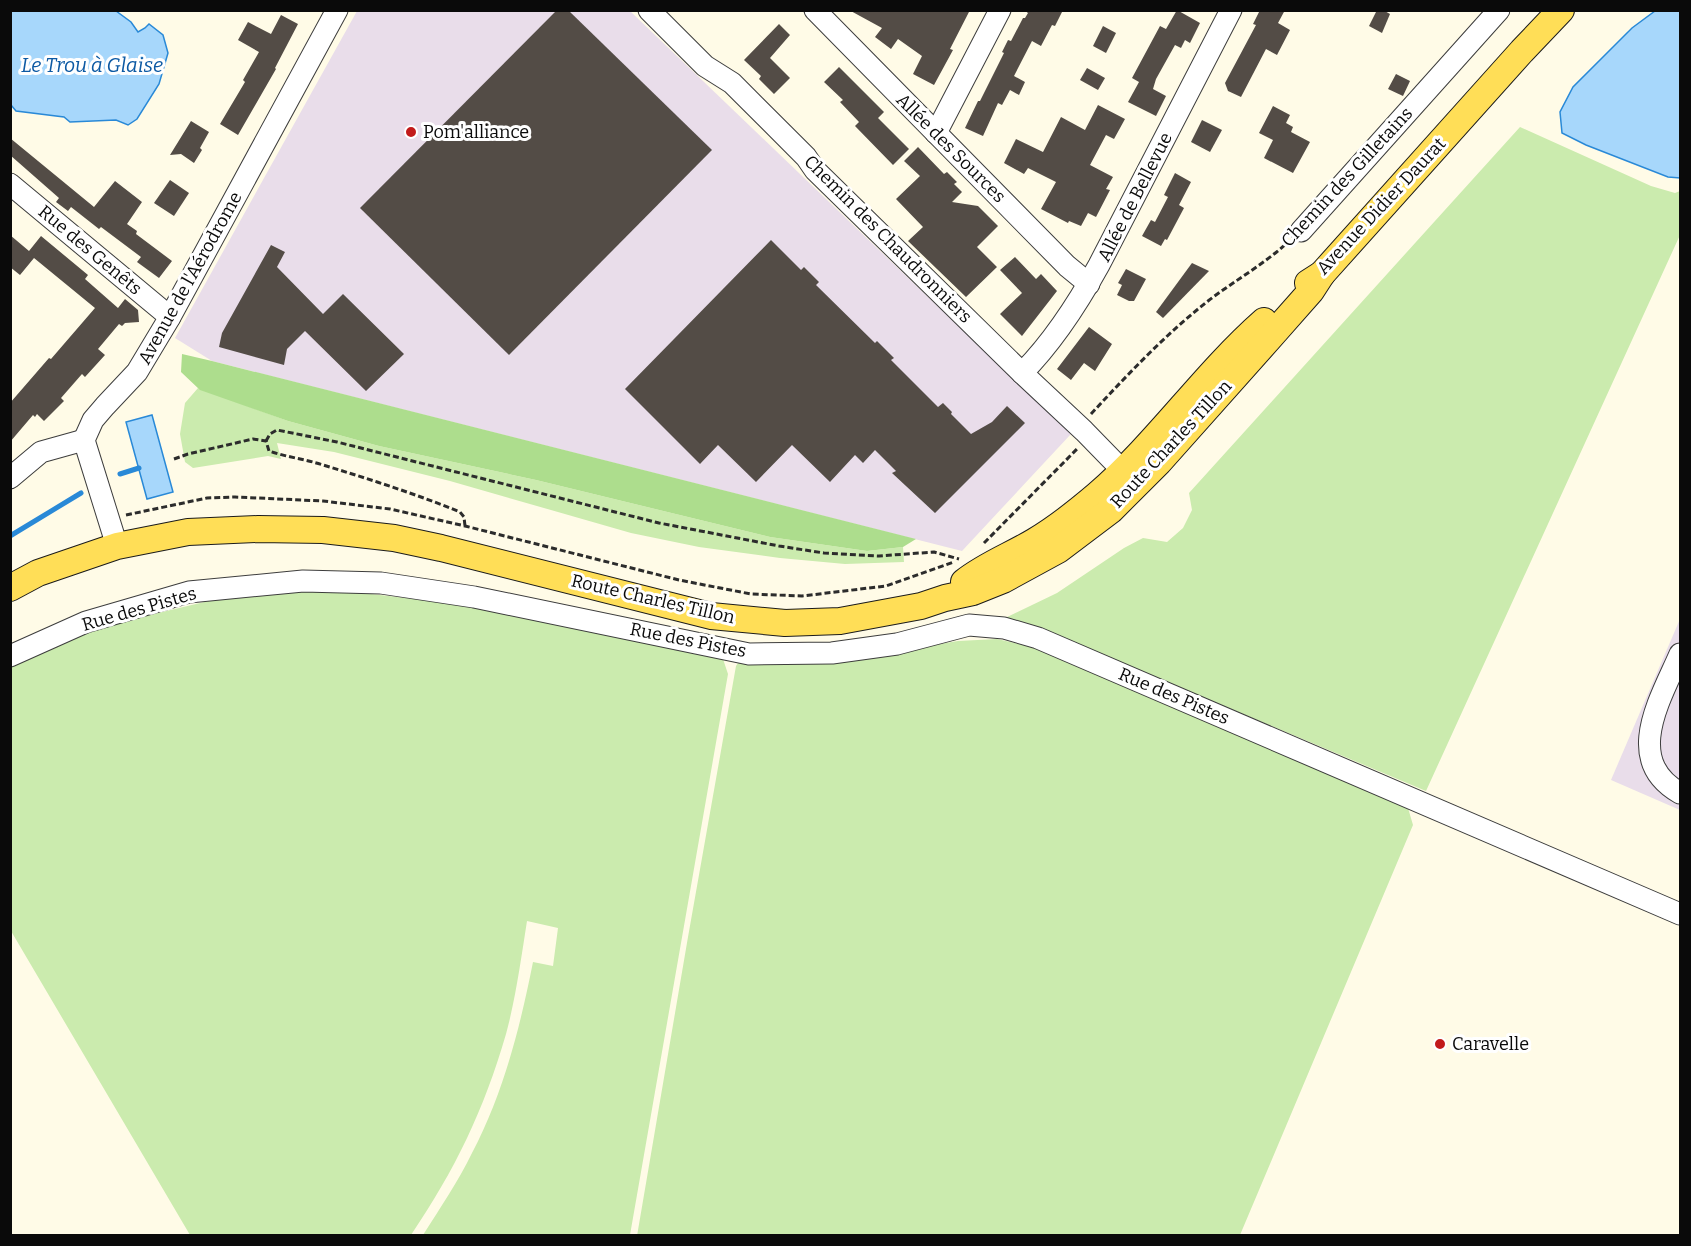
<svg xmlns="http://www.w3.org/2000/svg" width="1691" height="1246" viewBox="0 0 1691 1246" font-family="Bitter,serif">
<rect width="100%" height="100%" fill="#fffbe7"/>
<!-- industrial -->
<g fill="#e9ddea">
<path d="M357,11h273l441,423 -109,117 -750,-190 -37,-23z"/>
<path d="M1680,619v191l-69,-30z"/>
</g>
<!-- green -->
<g fill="#cbebae">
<path d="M1520,127l131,59 24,7 5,-2v44l-254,556 -373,-157 -50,-15 54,-26 67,-45 19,-10 24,4 16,-14 9,-18 -3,-17z"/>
<path d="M198,388l90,33 91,25 157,34 234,57 97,14 36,-4 1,15 -59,2 -65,-6 -81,-11 -68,-14 -181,-52 -116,-29 -57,-9 4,16 -13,-3 -75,12 -8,-6 -5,-28 5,-31z"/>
<path d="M288,592h66l112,13 257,54 5,15 -98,561h-207c17,-27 35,-53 49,-82 31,-59 48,-125 61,-191l20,4 5,-38 -31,-7c-6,38 -11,76 -21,113 -22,76 -51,136 -95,201h-221l-179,-304 -1,-265 64,-31 46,-13 97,-23z"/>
<path d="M997,639l44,10 367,159 5,17 -173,410 -603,1 51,-299 48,-271 4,-6h101l117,-19z"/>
</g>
<!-- forest -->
<path fill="#addd8d" d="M182,354l30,7 704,178 -13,8 -36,4 -97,-14 -234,-57 -157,-34 -91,-25 -88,-31 -19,-18z"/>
<!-- water -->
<g fill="#a7d7fb" stroke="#2989d7" stroke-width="1.5">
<path d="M10,11h106l15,11 7,10 7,-4 4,-4 14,11 5,18 -9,31 -22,35 -9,6 -12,-5 -46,2 -6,-5 -48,-6 -5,-6z"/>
<path d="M1655,11h25v167l-12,-1 -82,-32 -24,-12 -2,-21 13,-25 59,-59z"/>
<path d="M152,415l21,77 -26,7 -21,-77z"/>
</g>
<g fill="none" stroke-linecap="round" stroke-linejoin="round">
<!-- stream -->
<g stroke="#2989d7" stroke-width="5">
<path d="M120,474l19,-6"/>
<path d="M10,536l71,-43"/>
</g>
</g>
<!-- building -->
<g fill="#534c46">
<path d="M557,10h11l144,140 -203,205 -149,-147z"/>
<path d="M849,10h121l-20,39 3,1 -19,35 -21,-11 9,-18 -24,-17 -7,10 -16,-12 7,-9z"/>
<path d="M1024,10h39l-8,16 -3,-1 -11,21 -9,-5 -18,35 11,6 -6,13 -9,-5 -8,15 -4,-2 -15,33 -18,-8 13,-27h2l24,-48 -2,-1 6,-12 3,1 12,-23h2l3,-5z"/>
<path d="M1177,10l23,13 -10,20 -5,-3 -4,8 -6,-3 -19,34 -3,10 13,7 -10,20 -28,-14 11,-20 -7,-4 28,-52 6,3z"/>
<path d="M1260,10h25l-7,13 12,7 -13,25 -11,-6 -25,48 -13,-6 -3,-8 31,-58 -3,-1z"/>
<path d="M1377,10h6l7,4 -8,19 -13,-7z"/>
<path d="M281,15l17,9 -23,44 1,1 -38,66 -18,-11 25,-42 -2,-2 16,-28 -21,-12 10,-18 23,12z"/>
<path d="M779,24l11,11 -20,23 20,20 -16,16 -15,-15 2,-3 -17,-16z"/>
<path d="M1103,26l13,7 -10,20 -13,-7z"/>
<path d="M839,67l45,45 -6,6 31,31 -16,16 -38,-39 4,-4 -19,-20 3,-2 -19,-18z"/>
<path d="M1087,68l18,10 -7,12 -18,-10z"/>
<path d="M1396,74l14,7 -7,15 -15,-7z"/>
<path d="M1098,105l27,14 -11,20 -8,-4 -16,30 23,12 -7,12 4,1 -14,27 -8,-4 -7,13 -12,-5 -1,2 -27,-14 15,-27 -28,-14 -4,6 -20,-11 12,-24 27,13 18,-35 24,13z"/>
<path d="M1273,106l17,9 -4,8 7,4 -2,5 19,10 -17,31 -29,-15 9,-18 -14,-7z"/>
<path d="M1202,120l20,10 -12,22 -19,-10z"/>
<path d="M191,121l18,11 -9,16 2,2 -8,13 -13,-9 -11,1z"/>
<path d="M10,138l84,69 21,-26 27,21 -15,22 10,7 -1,3 36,27 -13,17 -22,-16 4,-5 -40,-30 -2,2 -28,-22 -3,4 -12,-9 3,-4 -49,-43z"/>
<path d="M918,147l26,27 3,-2 10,10 -3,2 8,8 -10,10 26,4 20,20 -21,21 20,20 -31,30 -58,-56 15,-14 -27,-28 24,-23 -16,-15z"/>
<path d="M1175,173l16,9 -12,23 5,3 -17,32 -2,-1 -4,7 -19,-10 9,-16 4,2 13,-25 -4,-2z"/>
<path d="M170,180l19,13 -15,23 -20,-13z"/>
<path d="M10,235l19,16 12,-15 47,39 -3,4 33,29 7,-9 13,11 1,12 -14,1 -3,3 -3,-2 -21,25 7,6 -20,22 -3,-3 -21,24 3,3 -20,20 -7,-7 -2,3 -2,-2 -23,27v-39l39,-45 2,1 44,-51 -61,-50 -14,17 -10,-8z"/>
<path d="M771,240l30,30 3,-3 15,15 -3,3 59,58 2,-2 17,17 -3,2 47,47 5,-4 9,9 -1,2 20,20 21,-12 15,-16 18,17 -90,90 -43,-40 4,-2 -21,-21 -12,13 -8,-8 -25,27 -38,-37 -36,37 -38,-37 -18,19 -75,-75z"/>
<path d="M271,245l14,7 -8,15 46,47 20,-20 61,60 -38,37 -61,-60 -18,18 -3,16 -65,-18 3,-14z"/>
<path d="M1015,257l21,22 5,-5 16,17 -35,45 -22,-22 22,-21 -22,-23z"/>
<path d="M1192,263l17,8 -46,47 -7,-6z"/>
<path d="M1126,269l20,10 -12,22h-5l-12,-6 5,-10 -4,-2z"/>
<path d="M1089,327l23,17 -17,27 -11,-8 -13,17 -14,-11z"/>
</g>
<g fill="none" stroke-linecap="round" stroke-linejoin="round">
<defs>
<g id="minor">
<path d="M649,10l56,56 27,17 74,74 9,13 207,203 62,58 39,40"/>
<path d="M815,10l252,256 22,18"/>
<path d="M936,133l64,-123"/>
<path d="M10,184l160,133"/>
<path d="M1301,231l198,-221"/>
<path d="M1022,373c31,-31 56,-70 77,-108l132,-255"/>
<path d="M10,478l31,-26 43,-12"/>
<path d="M117,546l-33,-106 9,-20 12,-14 32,-34 33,-55 167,-307"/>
<path d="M1680,654c-19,44 -58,106 0,139"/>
<path d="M10,656l76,-34 103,-30 114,-11 78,2 93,14 275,57 83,-1 65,-9 72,-19 35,3 34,10 642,276"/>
</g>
<g id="major">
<path d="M1308,283l14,-9 200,-223 39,-41"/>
<path d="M964,582c21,-17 48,-27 71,-41 22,-13 42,-29 62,-46 61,-53 107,-121 167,-174"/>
<path d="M10,588l28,-15 79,-27 71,-14 70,-3 65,1 71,8 47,10 270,68 74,7 55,-2 81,-15 24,-8 28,-6 30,-12 55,-30 53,-40 48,-48 114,-128 38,-43 11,-17"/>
</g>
</defs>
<!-- minor casing -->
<use href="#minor" stroke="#3d3d3d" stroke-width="23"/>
<!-- major casing -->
<use href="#major" stroke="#1b1b1b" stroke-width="28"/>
<!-- path -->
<g stroke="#2c2c2c" stroke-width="3" stroke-dasharray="6 3" stroke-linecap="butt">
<path d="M1091,414c37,-40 75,-80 117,-113 26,-20 55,-36 79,-58"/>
<path d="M266,441l4,-7 7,-4 60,12 322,81 120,23 45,7 55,3 55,-4 25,7"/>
<path d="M174,459l14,-5 65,-15 13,2 3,10c17,6 36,8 54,14 46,14 93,29 137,47l4,5 1,9"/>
<path d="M126,515l81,-17 28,-1 88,4 67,8 75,17 214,54 72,14 51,2 84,-10 68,-24"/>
<path d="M984,543l93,-94"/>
</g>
<!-- minor -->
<use href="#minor" stroke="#fff" stroke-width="21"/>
<!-- major -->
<use href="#major" stroke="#ffde57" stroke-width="26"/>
</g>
<!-- markers -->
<g fill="#c21a1a" stroke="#fff" stroke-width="2">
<circle cx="411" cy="132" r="6"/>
<circle cx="1440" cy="1044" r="6"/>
</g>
<g text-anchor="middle" stroke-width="6" stroke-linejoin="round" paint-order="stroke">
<!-- poi labels -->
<g font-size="18" fill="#0a0a0a" stroke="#fff" text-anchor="start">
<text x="423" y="138">Pom'alliance</text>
<text x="1452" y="1050">Caravelle</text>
</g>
<!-- street labels -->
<g font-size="18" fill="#0a0a0a" stroke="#fff">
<text transform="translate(951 148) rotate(45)" y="6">Allée des Sources</text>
<text transform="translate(1347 177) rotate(-47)" y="6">Chemin des Gilletains</text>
<text transform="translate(1135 197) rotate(-63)" y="6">Allée de Bellevue</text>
<text transform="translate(1381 206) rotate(-47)" y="6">Avenue Didier Daurat</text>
<text transform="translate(888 239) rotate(45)" y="6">Chemin des Chaudronniers</text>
<text transform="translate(90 250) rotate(40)" y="6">Rue des Genêts</text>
<text transform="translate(190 278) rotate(-61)" y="6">Avenue de l'Aérodrome</text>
<text transform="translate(1171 444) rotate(-47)" y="6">Route Charles Tillon</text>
<text transform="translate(653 599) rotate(13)" y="6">Route Charles Tillon</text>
<text transform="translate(139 609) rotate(-16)" y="6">Rue des Pistes</text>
<text transform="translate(688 640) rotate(11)" y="6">Rue des Pistes</text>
<text transform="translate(1174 696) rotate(23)" y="6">Rue des Pistes</text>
</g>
<!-- water labels -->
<g font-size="20" font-style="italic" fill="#0c59a3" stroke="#fff">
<text x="92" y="72">Le Trou à Glaise</text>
</g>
</g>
<!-- border -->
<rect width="1691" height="1246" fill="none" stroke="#0a0a0a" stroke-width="24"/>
</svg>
